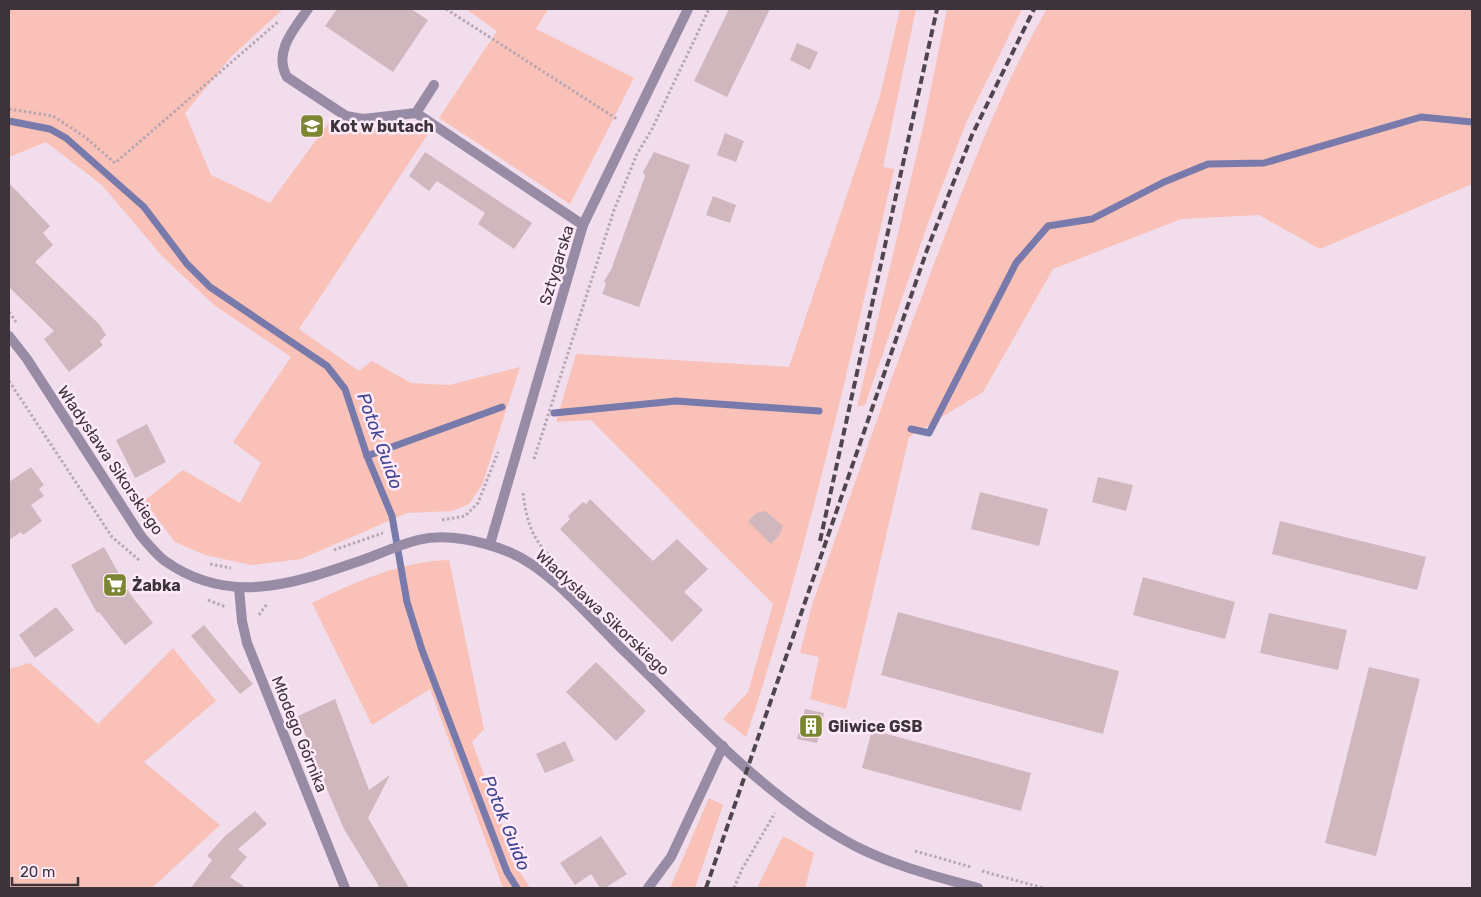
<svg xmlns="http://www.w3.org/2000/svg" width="1481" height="897" viewBox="0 0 1481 897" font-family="Rubik,sans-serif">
<rect width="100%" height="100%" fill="#f1ddec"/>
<!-- green -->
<g fill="#f9c1b7">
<path d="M9,9h274l-52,48 -46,56 26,62 59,28 63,-86 17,11 65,-3 13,9 -129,195 60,42 13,-10 39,22 38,2 71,-18 -38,118 -13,19 -17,7 -45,2 -106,46 -50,6 -46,-10 -30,-13 -31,-41 39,-31 57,33 21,-40 -28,-21 58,-85 -77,-52 -52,-49 -60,-71 -56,-43 -37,15z"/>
<path d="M466,9h82l-12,20 98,49 -64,126 -131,-86 58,-87z"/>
<path d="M900,9h16l-33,158 11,2c-44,191 -86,382 -148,568l-23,-18 25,-27 25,-88 -182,-184 -35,2 20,-68 213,13 91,-271z"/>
<path d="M947,9h75l-56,114 -39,103 -62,179 -8,2 67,-284z"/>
<path d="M1047,9h425v175l-152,65 -61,-34 -78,4 -128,50 -70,123 -74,45 -63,272 -36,-10 9,-42 -19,-4 12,-48c45,-127 88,-255 137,-380 29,-74 58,-148 98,-216z"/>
<path d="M449,560l35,169 -12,13 46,127 12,19h-27l-73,-199 -58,36 -60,-122c43,-21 90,-42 137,-43z"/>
<path d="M173,648l43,53 -72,61 76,63 -68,63h-143v-219l21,-6 68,61z"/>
<path d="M709,798l14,7 -28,83h-25z"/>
<path d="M783,836l31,17 -9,35h-48z"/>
</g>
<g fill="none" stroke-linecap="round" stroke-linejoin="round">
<!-- stream -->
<g stroke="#777aaa" stroke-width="7">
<path d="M9,121l41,8 16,9 78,69 43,57 23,23 117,79 18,23 22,67 25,60 15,86 15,48 85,222 10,16"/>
<path d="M554,413l122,-12 143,10"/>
<path d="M911,429l18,4 87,-170 32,-37 44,-7 72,-37 44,-18 56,-1 157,-46 51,5"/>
<path d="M367,456l135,-49"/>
</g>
</g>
<!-- building -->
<g fill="#d0b7bd">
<path d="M337,9h74l17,11 -35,52 -68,-46z"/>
<path d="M729,9h41l-43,88 -33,-16z"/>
<path d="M797,43l21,9 -8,18 -20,-10z"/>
<path d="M725,133l19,8 -8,21 -19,-7z"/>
<path d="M425,152l107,71 -18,26 -36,-25 7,-11 -48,-32 -8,10 -20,-15z"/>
<path d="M654,152l36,13 -51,142 -37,-13 4,-10 -2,-3 7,-11 34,-94 -2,-4z"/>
<path d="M9,183l41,43 -7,7 10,12 -18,17 64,62 7,11 -6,6 3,4 -34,27 -25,-33 10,-8 -45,-44z"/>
<path d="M713,196l23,9 -6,18 -24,-8z"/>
<path d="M147,424l19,38 -31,16 -19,-38z"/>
<path d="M31,467l13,18 -5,4 5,7 -13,9 11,16 -19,14 -2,-3 -12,8v-58z"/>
<path d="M1098,477l35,8 -7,26 -34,-9z"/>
<path d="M980,492l68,17 -9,37 -68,-17z"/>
<path d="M590,499l63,62 24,-22 31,30 -24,23 19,18 -31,32 -112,-113 10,-10 -2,-3 15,-14 3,2z"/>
<path d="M765,511l18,15 -4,10 -8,8 -23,-23 8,-8z"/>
<path d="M1280,521l146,36 -9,33 -145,-36z"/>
<path d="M104,547l26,47 23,29 -28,22 -26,-33 -2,1 -26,-48z"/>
<path d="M1143,577l92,25 -10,37 -92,-24z"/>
<path d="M56,607l18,23 -39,28 -16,-23z"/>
<path d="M898,612l221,59 -16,63 -222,-59z"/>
<path d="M1269,613l78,17 -9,40 -78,-17z"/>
<path d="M204,625l49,59 -13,10 -49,-58z"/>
<path d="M596,662l50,49 -30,30 -50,-49z"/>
<path d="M1369,667l51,12 -44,177 -51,-13z"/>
<path d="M335,699l34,91 21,-15 -22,43 41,70h-29l-36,-59 -21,-49 -25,-64z"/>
<path d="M805,709l19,4 -7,30 -20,-4z"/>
<path d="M872,730l159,43 -10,38 -159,-43z"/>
<path d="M565,741l9,20 -29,12 -9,-19z"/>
<path d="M255,811l12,13 -29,25 9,8 -17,20 16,11h-55l21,-28 -5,-4 17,-19z"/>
<path d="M601,836l26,38 -22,14h-5l-9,-14 -16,11 -15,-22z"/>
</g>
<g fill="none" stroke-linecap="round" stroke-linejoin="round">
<!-- path -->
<g stroke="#b7a7b3" stroke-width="3" stroke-dasharray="2.5 2.5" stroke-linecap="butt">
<path d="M446,9l171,110"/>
<path d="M9,109l44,7 32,21 30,26 164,-142"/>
<path d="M9,312l7,10"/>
<path d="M9,381l103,156 27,23"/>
<path d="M534,459l80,-249 23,-56 15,-25 57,-120"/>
<path d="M523,493c3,25 8,44 26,62"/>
<path d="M442,520l23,-4 13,-13 20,-51"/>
<path d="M334,550l49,-17"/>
<path d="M210,564l21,4"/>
<path d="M208,600l18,7"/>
<path d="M259,615l8,-11"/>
<path d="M915,851l56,16"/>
<path d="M982,871l61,17"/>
<path d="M734,888l8,-19 33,-56"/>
</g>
<!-- service -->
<g stroke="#988ba6" stroke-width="10">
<path d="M308,9c-14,20 -35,43 -21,68l59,39 17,3 53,-6 167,112"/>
<path d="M416,113l18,-28"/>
<path d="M648,888l23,-31 52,-111"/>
</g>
<!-- minor -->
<g stroke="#988ba6" stroke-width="10">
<path d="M490,544l93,-319 105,-216"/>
<path d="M239,588l3,33 5,22 98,245"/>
</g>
<!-- tertiary -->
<path stroke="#988ba6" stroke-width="10" d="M9,336l18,23 114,177c7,8 15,18 24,25 68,48 136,20 206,-4 15,-6 31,-13 47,-17 29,-7 64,1 91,12 43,18 82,67 115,99 73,70 143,149 233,196 38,19 81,30 121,41"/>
<!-- rail -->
<g stroke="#4f464d" stroke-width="4" stroke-dasharray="8 4" stroke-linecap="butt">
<path d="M820,541l117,-532"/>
<path d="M706,888l221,-638 45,-115 62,-126"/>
</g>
</g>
<!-- icons -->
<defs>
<symbol id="school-square" viewBox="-11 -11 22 22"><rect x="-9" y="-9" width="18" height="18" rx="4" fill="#7c8532" stroke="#ffeafa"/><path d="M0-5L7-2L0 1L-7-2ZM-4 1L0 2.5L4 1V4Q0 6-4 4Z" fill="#fff"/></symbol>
<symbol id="supermarket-square" viewBox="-11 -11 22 22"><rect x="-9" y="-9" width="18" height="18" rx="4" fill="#7c8532" stroke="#ffeafa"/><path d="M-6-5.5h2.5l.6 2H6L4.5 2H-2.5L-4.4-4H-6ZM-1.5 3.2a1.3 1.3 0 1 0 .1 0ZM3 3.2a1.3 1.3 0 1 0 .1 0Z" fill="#fff"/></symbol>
<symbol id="building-square" viewBox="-11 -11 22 22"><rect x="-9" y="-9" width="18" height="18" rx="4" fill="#7c8532" stroke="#ffeafa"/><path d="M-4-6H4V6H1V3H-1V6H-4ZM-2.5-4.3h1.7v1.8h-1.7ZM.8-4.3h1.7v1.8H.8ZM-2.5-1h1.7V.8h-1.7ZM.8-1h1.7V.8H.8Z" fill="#fff"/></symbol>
</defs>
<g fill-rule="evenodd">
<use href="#school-square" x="298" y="112" width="28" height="28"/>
<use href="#supermarket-square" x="101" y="571" width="28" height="28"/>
<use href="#building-square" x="797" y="712" width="28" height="28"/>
</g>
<g text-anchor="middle" stroke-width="5" stroke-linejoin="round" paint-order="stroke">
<!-- poi labels -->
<g font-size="16" font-weight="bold" fill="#3c343a" stroke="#ffeafa" text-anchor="start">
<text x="330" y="132">Kot w butach</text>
<text x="132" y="591">Żabka</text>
<text x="828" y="732">Gliwice GSB</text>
</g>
<!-- street labels -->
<g font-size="16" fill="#3c343a" stroke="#ffeafa">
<text transform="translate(556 265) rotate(-73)" y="6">Sztygarska</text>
<text transform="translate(111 460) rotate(56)" y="6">Władysława Sikorskiego</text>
<text transform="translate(603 612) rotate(43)" y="6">Władysława Sikorskiego</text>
<text transform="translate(300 734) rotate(68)" y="6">Młodego Górnika</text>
</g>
<!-- water labels -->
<g font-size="18" font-style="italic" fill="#414492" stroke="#ffeafa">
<text transform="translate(380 441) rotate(70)" y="6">Potok Guido</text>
<text transform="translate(506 823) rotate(68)" y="6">Potok Guido</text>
</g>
</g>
<!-- border -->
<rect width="1481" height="897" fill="none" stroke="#3c343a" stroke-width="20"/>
<!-- scale -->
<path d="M12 877v8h66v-8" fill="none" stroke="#3c343a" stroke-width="2.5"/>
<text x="20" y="877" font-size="15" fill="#3c343a" stroke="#ffeafa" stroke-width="4" paint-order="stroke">20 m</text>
</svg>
